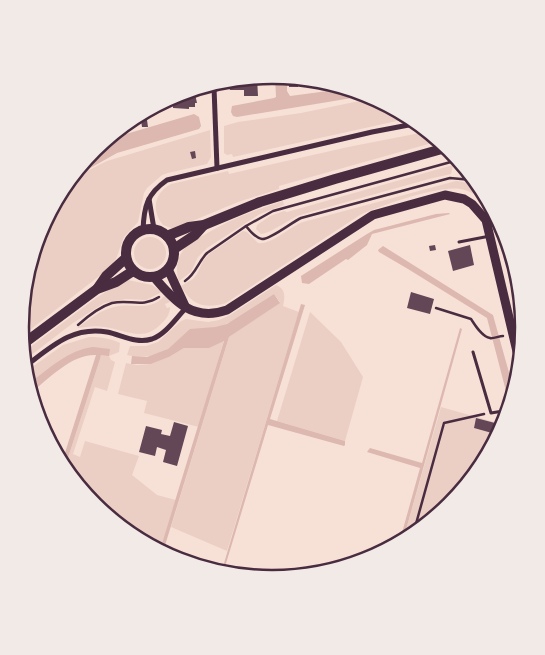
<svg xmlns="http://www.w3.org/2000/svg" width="545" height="655" viewBox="0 0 545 655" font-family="'PT Sans Narrow',sans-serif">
<rect width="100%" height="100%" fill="#f7e1d7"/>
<!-- green -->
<g fill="#ebcfc5">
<path d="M374,98l32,21 -173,38 -1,-3 -5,1 -3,-2v-27l14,-4 63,-9z"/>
<path d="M210,130l1,27 -4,7 -39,9 -6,2 -15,13 -3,5 -6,29 -14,15 -8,22 -9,11 -85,66 -2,-9 19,-96 36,-54 32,-16z"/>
<path d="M425,132l14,9 -160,45v3l-41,13 -60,25 -7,1 -8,-3c-12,-14 -9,-32 8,-41l57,-13 1,3 119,-27z"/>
<path d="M453,165l-2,9 -22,5 -129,36c-11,4 -30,19 -39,19l-5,-5 1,-4 13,-9 14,-5 3,1z"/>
<path d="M456,181c6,1 13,1 19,5 12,8 19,32 22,46 -6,-9 -5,-20 -14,-30 -6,-7 -15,-12 -23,-13 -21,-4 -81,17 -100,26l-134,88c-20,6 -34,3 -45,-17l12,-7 4,-5 6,-13 6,-7 34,-23 4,1 11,11c14,2 31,-16 45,-21z"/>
<path d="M283,201l1,4 -24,9 -53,34 -9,9 -7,15 -12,9c-4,-11 -2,-24 6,-33 5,-6 12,-10 19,-13 25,-15 51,-25 79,-34z"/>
<circle cx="150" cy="253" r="16"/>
<path d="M128,280l24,5 10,7 -16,8 -20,-1 -22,4 -31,20 -47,36 -1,-8 71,-53 24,-15z"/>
<path d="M276,285c10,4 9,12 7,21l16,6 -72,239 -56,-24 58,-190 51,-35 -6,-8c-16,10 -32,24 -50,31 -11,4 -23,2 -34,7 -9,4 -14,11 -22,17 -12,8 -27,9 -41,6l3,-9h16l12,-4 23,-21 5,-2 22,3 11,-2 11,-5z"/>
<path d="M165,296l5,6 -5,2 2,4 3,-1c0,7 -3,11 -8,16 -18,20 -36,7 -58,4 -9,-2 -18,0 -27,1 12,-8 23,-18 37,-21 20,-5 33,6 51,-11z"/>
<path d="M310,312l31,30 22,35 -18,64 -68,-20z"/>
<path d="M89,337c11,0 21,1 31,6l-1,9 -10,4 2,4 4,2 -8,29 -12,-4 -22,67 7,3 5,-16 54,15 -7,19 25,20 19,5 -16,50 -66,-44 -28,-42 34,-105 1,-4 9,-6 -45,8 -34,25 -3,-12 35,-25z"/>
<path d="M224,340l-25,87 -55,-14 3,-12 -29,-7 8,-31 11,2 14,-1 18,-7 15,-9z"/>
<path d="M441,407l64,18 -54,81 -47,31z"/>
</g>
<!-- water -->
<g fill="#dcb8b0">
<path d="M275,76l12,2v13l3,5 53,-7 27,6 -133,22 -4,-1 -2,-4 1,-6 42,-8 2,-1z"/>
<path d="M194,114l5,3 2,9 -2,3 -82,24 -41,23 18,-27 15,-10z"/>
<path d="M436,214l13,-1 1,1 -78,20 -5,11 -19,15 -2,-1 -37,25 -7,-1 -1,-7 66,-42 7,-4z"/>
<path d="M383,246l110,69 20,72 -3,14 -2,-2 -21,-81 -79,-49 -29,-17 -1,-2z"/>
<path d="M274,294l6,9 -51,34 -66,215 -3,-2 64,-209 -15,7h-25l-15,9 -18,7h-20l1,-8 15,1 21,-8 22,-20 25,-2 12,-3z"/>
<path d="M301,304l4,1 -35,114 75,22v4l-1,1 -76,-21 -44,145h-2z"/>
<path d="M460,328l2,1 -58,208 -4,3 20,-72 -53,-16 3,-4 52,15z"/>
<path d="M93,347l17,2 -1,7 -8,-1 -1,4 -34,105 -3,-5 33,-104c-24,-1 -45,22 -63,36l-2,-9c19,-14 37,-32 62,-35z"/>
</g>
<!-- building -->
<g fill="#644757">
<path d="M274,75v9h-5v-8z"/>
<path d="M257,78l1,18h-14v-6h-14l-1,-3v-3z"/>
<path d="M289,78l9,2v7h-9z"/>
<path d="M184,93v1h11l2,9h-2v4h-6v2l-16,-1v-12z"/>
<path d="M141,120h6l1,7h-6z"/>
<path d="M195,151l1,7 -4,1 -2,-7z"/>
<path d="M435,245l1,5 -6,1 -1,-5z"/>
<path d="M470,245l4,20 -21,6 -5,-20z"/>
<path d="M411,292l23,7 -4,15 -23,-6z"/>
<path d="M476,418l19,5 -3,10 -18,-5z"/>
<path d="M174,422l14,4 -11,40 -14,-4 3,-12 -9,-3 -2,9 -16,-4 7,-26 16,4 -1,4 9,2z"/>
</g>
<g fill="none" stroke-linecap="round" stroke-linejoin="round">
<!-- path -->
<g stroke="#4a2c40" stroke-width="2.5">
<path d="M465,178l1,-7"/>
<path d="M246,226c4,5 9,12 16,13 8,1 30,-17 39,-21l149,-40 22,2"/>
<path d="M185,281c11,-7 13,-19 22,-28l39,-27 27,-15 185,-51"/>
<path d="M436,308l35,11c4,6 11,18 19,19 3,1 9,-2 13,-2"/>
<path d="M520,315l5,12"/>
<path d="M78,325c10,-9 21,-18 34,-22 18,-4 30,5 47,-6"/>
<path d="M504,417l1,9"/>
<path d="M414,531l30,-108 40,-9"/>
</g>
<!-- service -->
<g stroke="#4a2c40" stroke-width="3">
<path d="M459,242l31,-6"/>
<path d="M473,352l18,61 18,-3"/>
</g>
<!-- minor -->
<g stroke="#4a2c40" stroke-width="5">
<path d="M214,87l3,81"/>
<path d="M149,199l5,30"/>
<path d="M143,230c1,-24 4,-36 24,-50l205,-48 42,-8"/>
<path d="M27,365c25,-19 46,-39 80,-33 15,3 29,12 45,7 14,-5 24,-21 34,-31"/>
</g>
<!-- tertiary -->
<g stroke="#4a2c40" stroke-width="9">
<path d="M168,269l17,37"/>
<path d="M154,277c20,24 39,45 73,33l146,-95 72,-20 19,4 8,5 14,16 33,140"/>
</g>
<!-- secondary -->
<g stroke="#4a2c40" stroke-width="10">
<circle cx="150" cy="253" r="24"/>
<path d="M167,236l22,-9 15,-2 56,-23 75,-23 114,-32"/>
<path d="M174,249l21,-14 9,-10"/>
<path d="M97,289l9,-13 20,-18"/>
<path d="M23,344l74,-55 19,-7 17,-11"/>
</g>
</g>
<!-- crop -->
<path d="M0 0H545V655H0ZM29 327a243 243 0 1 1 486 0a243 243 0 1 1-486 0Z" fill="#f1eae7" fill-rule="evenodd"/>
<path fill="none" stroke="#4a2c40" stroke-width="2.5" d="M29 327a243 243 0 1 1 486 0a243 243 0 1 1-486 0Z"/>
</svg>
